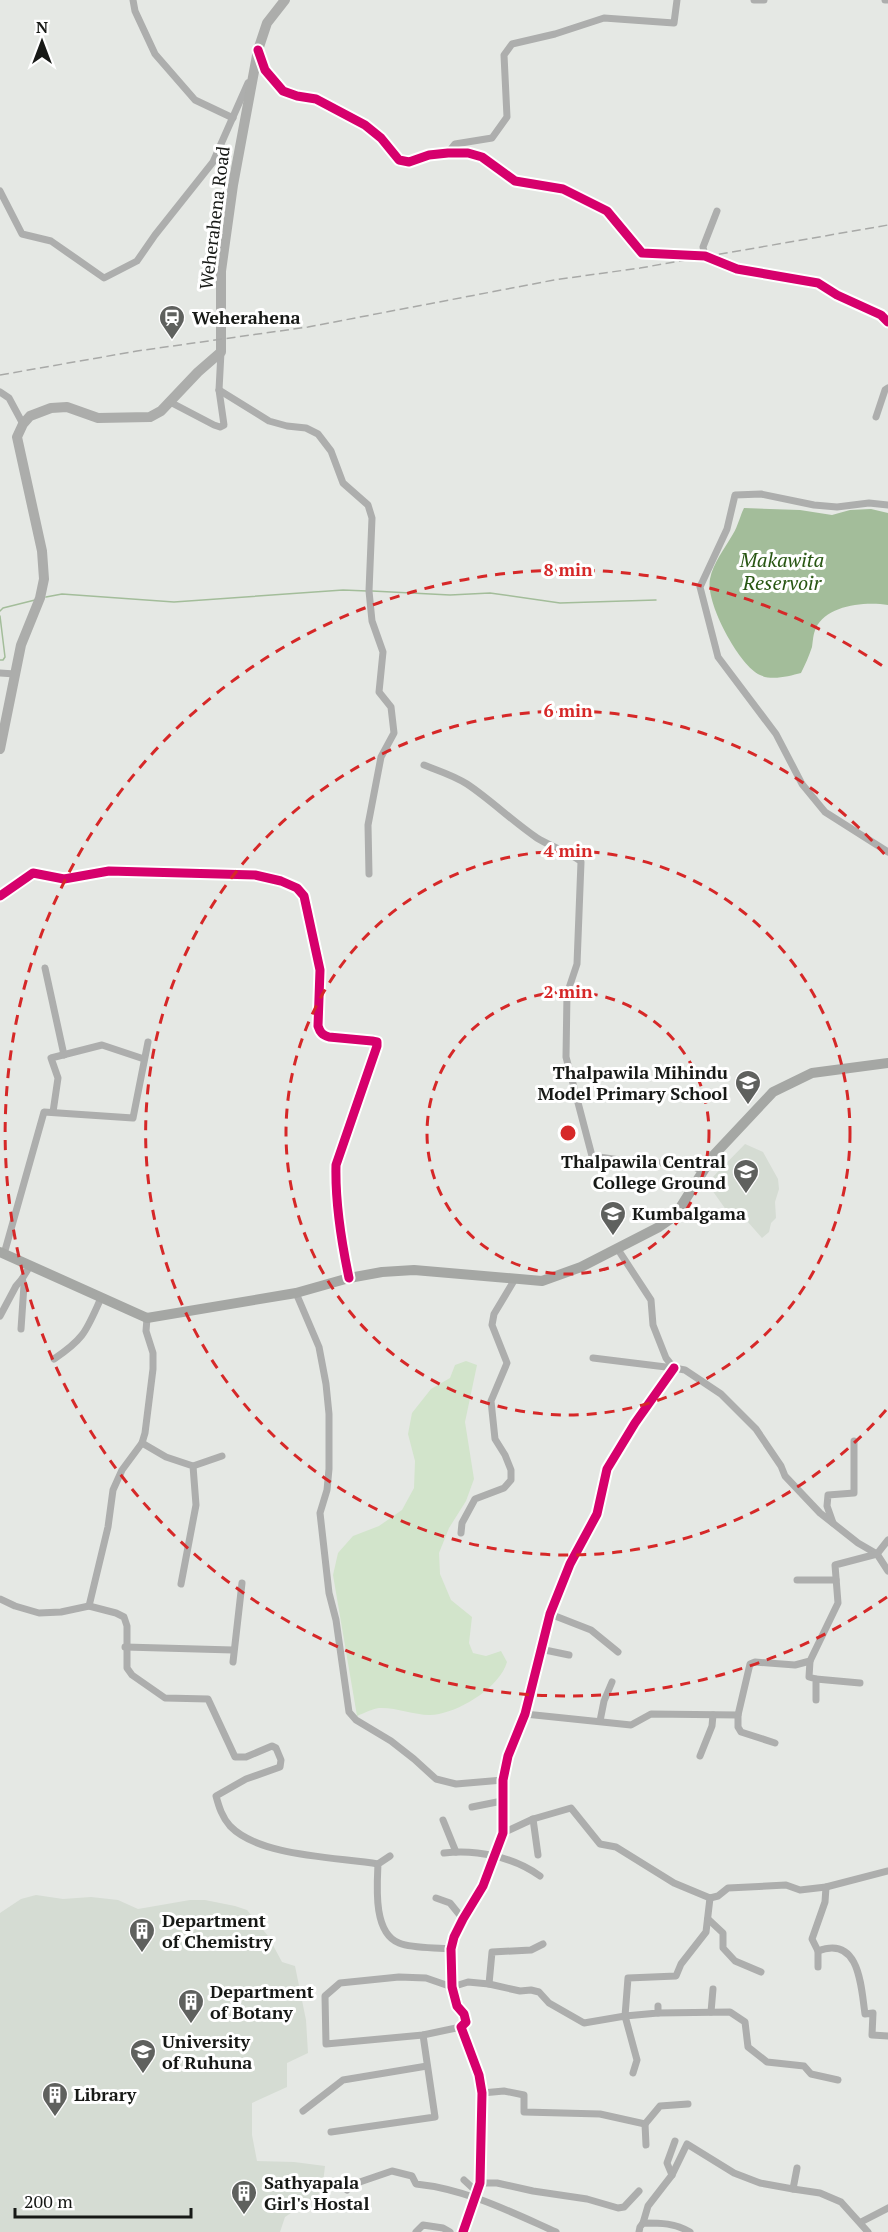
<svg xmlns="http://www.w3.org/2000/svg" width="888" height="2232" viewBox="0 0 888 2232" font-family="'PT Serif',serif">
<rect width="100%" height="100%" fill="#e5e8e4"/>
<!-- built -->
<g fill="#d5dcd3">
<path d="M745,1144l18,8 15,27 1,10 -4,13 1,16 -5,5 -2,9 -7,6 -15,-17h-13l-27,-38z"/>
<path d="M36,1895l27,4 28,-2 27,3 20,9 52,-9h15l30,6 12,4 21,26 14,26 13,4 11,54 2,33 -21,10v24l-35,16v32l5,26 37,1 31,4 -3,26 -37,25 -5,15h-280v-319l21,-14z"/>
</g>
<!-- green -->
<path fill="#d2e4cb" d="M466,1361l11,4 -12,57 9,57 -8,22 -17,27 -10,25 1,21 11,26 21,17 -3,26 4,10 13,3 15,-5 6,11c-7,24 -43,47 -68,52 -20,4 -40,-7 -60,-6 -7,1 -15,5 -22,8l-24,-141 5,-22 15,-17 26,-10 23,-16 12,-22 1,-27 -7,-27 4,-21 19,-24 19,-11 5,-13z"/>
<!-- water -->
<path fill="#a3bd9a" d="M744,508l56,2 32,5 18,-5 21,-1 17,4v92c-22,-4 -62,0 -72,23 -3,6 -3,13 -4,19 -3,9 -7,18 -11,26 -12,3 -29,8 -41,2 -21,-10 -55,-73 -50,-96 3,-16 15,-31 23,-45 5,-8 7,-18 11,-26z"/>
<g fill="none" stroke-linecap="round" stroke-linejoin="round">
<!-- stream -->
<g stroke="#a3bd9a" stroke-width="1.5">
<path d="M372,591l78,4 40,-2 70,10 96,-3"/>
<path d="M46,597l16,-3 112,8 169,-12 24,1"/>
<path d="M0,611l3,-3 32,-8"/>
<path d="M0,616l5,41 -2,3h-3"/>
</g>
<!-- minor -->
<g stroke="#adaead" stroke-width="7">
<path d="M133,0l2,11 20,43 40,46 38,18"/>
<path d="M754,0h10"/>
<path d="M885,0h3"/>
<path d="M259,52l6,18 18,21 14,5 19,3 49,26 16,13 18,22 10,2 20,-7 19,-2h20l14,4 33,24 48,8 44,22 35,42 63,3 32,13 81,14 19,12 44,20 7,7"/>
<path d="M448,153l7,-9 37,-6 15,-21 -3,-62 8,-11 43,-10 49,-16 70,5 3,-23"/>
<path d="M0,191l22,43 29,7 53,37 33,-17 18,-26 58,-73 35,-79"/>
<path d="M705,256l-2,-9 14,-36"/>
<path d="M219,390l50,31 18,5 19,2 12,6 13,17 12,32 25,22 4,13 -3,73 3,30 11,31 -4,40 12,15 3,26 -13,24 -13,68 1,49"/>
<path d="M0,392l9,6 14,26"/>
<path d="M170,402l44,23 6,2 4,-2 -5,-35 2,-38"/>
<path d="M876,417l9,-27 3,-2"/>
<path d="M888,505l-19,-2 -32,4 -23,-2 -53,-11 -26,1 -8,34 -27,58 18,70 58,77 26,50 23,28 63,40"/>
<path d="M0,673l15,1"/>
<path d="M424,765c15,6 29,10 43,19 24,16 45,37 70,54 9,6 41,19 44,24l-4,102 -10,30 -1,63 26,99 42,6 53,2 16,7"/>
<path d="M0,896l33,-23 31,6 45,-8 146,4 26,6 16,7 7,8 16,74 -2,56c2,6 4,9 11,11l43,4 5,1v4l-41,119c-1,38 5,75 13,113"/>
<path d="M45,968l19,87"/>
<path d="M53,1112l5,-34 -7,-20 51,-13 42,14"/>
<path d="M617,1248l34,52 2,25 13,33 8,10 11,2 36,24 35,35 25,37 4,10 35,37 38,30 19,11 11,17"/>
<path d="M4,1254l40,-142 89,6 15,-76"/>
<path d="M296,1293l23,54 7,37 3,30v55l-2,21 -7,23 9,80 7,27 13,92 7,8 35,21 23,18 22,20 20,5 47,-4"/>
<path d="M0,1316l16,-30 6,-7"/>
<path d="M21,1329l3,-44 -2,-6 8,-13"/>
<path d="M593,1358l81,10"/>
<path d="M54,1359c31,-21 32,-28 47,-61"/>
<path d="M142,1443l24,14 27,9 3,39 -15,79"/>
<path d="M193,1466l29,-10"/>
<path d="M833,1523l-6,-17 1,-11 26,-2v-52"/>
<path d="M461,1533l1,-10 13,-24 29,-11 7,-8v-10l-6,-15 -10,-16 -4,-38 16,-38 -15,-38 2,-11 21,-35"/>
<path d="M797,1580h39"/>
<path d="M0,1599l15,7 24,7 22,-1 28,-6 27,7 8,4 3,9v42l5,7 33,23 43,1 27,58h11l26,-11 4,2 5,12 -1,7 -34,12 -30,17c3,11 6,21 14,30 30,31 106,31 148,38"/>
<path d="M89,1606l19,-79 5,-37 9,-20 20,-27 3,-10 8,-64v-16l-7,-22 1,-13"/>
<path d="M550,1614l41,16 27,22"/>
<path d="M125,1647l108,3"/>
<path d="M540,1649l29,6"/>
<path d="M810,1661l-1,16 7,2v21"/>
<path d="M233,1662l9,-79"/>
<path d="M816,1679l44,4"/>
<path d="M525,1714l106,11 20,-11 87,1 12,-51 5,-2 40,3 15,-4 28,-58 -3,-38 42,-11 11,-14"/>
<path d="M738,1715v12l3,5 34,11"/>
<path d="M600,1721l4,-20 8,-19"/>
<path d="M700,1756l12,-30 1,-11"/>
<path d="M472,1807l30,-6"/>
<path d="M533,1819l5,36"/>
<path d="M443,1820l13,32"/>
<path d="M503,1833l30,-14 38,-11 29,36 16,3 58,36 36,15 8,-2 10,-8 58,-3 14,5 26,-3 62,-16"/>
<path d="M444,1853c32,-4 70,4 96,23"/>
<path d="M390,1856l-12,8c-1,22 -5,69 21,79 15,6 36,4 52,6"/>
<path d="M436,1898l14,5 13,16"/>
<path d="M708,1919l15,14v15l12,13 26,11"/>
<path d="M818,1951c42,-16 43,36 47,63l8,-1 -1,22 16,1"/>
<path d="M818,1967v-16l-6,-12 13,-37 1,-15"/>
<path d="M489,1984l3,-32 39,-2 12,-6"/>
<path d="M658,2006v7l-33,3 3,-38 48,-2 5,-12 25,-32 4,-34"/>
<path d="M711,2012l2,-23"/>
<path d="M658,2013l72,-1 15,10 3,25 19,15 37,4 7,8 27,6"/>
<path d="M461,2027l-38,8 -97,9 -1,-48 15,-13 59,-6 27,1 26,9 16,-5 21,2 31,7 11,-1 8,2 10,11 35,20 41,-7 12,44 -4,13"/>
<path d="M482,2093l22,-2 20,4v17l76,2 45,10 15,-18 28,-2"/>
<path d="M303,2111l40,-31 84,-14"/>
<path d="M645,2124l1,21"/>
<path d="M331,2132l104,-15 -12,-82"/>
<path d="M672,2175l-5,-12 8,-22"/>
<path d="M464,2180l14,13"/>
<path d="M480,2183h17l36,8 54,8 31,9 6,-1 15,-16"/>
<path d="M793,2189l27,4 21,9 27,30"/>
<path d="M347,2190l4,-5 41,-14 20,5 4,8c50,5 95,28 140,48"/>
<path d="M861,2222l27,-14"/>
<path d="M643,2223l5,-17 24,-31 15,-31 47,29 26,10 33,6 4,-21"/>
<path d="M416,2232l7,-7 20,3 7,4"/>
<path d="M463,2232l17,-49 2,-90 -3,-18 -18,-48 5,-5 -2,-8 -7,-8 -5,-19 -1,-38 3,-12 9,-18 20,-33 20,-53v-53l5,-24 17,-42 25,-100 20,-50 27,-50 10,-45 28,-46 39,-55"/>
<path d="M639,2232l1,-5 3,-4c18,0 32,0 47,9"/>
</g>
<!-- secondary -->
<path stroke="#acadab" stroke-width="10" d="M0,749l21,-104 19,-47 4,-19 -2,-28 -25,-114 6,-13 7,-8 21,-8 16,-1 31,11 52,-1 11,-6 37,-39 23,-20v-81l12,-86 25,-135 9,-27 18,-23"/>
<!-- primary -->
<path stroke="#a5a7a4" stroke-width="10" d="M0,1252l147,66 149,-25 53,-15 33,-6 32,-2 128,11 39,-14 78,-40 16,-11 37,-59 61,-65 39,-19 76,-10"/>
<!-- rail -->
<path stroke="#a8a9a7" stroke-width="1.5" stroke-dasharray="9 4.5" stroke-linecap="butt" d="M0,375l137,-24 171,-24 246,-47 86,-12 248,-43"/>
<defs>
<g id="cycleway">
<path d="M258,50l7,20 18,21 14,5 19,3 49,26 16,13 18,22 10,2 20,-7 19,-2h20l14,4 33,24 48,8 44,22 35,42 63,3 32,13 81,14 19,12 44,20 7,7"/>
<path d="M0,896l33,-23 31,6 45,-8 146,4 26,6 16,7 7,8 16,74 -2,56c2,6 4,9 11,11l43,4 5,1v4l-41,119c-1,38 5,75 13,113"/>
<path d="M463,2232l17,-49 2,-90 -3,-18 -18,-48 5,-5 -2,-8 -7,-8 -5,-19 -1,-38 3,-12 9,-18 20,-33 20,-53v-53l5,-24 17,-42 25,-100 20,-50 27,-50 10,-45 28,-46 39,-55"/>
</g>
</defs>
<!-- cycleway casing -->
<use href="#cycleway" stroke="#fff" stroke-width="13"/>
<!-- cycleway -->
<use href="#cycleway" stroke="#d6006c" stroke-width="9"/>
</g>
<!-- distance rings -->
<g fill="none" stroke="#d62828" stroke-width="3" stroke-dasharray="10 8">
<circle cx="568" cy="1133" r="141"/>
<circle cx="568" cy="1133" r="282"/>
<path d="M886 1410A422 422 0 1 1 886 856"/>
<path d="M887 1597A563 563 0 1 1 887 669"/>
</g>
<!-- icons -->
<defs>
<symbol id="station-pin" viewBox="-11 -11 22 30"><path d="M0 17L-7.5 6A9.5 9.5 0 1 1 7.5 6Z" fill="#5f615e" stroke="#fff"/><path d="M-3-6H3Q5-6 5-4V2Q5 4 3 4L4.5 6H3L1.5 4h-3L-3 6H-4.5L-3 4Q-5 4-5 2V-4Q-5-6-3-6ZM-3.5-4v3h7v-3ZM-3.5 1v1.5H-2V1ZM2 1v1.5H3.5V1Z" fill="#fff"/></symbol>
<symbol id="school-pin" viewBox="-11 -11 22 30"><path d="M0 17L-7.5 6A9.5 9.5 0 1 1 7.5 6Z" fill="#5f615e" stroke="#fff"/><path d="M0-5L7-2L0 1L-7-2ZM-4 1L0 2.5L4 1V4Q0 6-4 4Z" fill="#fff"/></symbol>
<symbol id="building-pin" viewBox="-11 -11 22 30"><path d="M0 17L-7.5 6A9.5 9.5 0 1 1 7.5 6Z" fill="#5f615e" stroke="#fff"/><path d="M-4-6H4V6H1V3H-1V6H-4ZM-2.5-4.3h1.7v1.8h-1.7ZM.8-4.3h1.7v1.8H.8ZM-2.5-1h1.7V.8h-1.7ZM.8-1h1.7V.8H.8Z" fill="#fff"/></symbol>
<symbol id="university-pin" viewBox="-11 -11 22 30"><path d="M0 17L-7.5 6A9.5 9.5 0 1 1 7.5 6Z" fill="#5f615e" stroke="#fff"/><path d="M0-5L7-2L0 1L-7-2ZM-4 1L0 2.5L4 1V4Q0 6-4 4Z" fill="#fff"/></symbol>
</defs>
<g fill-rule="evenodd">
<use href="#station-pin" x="157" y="303" width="30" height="40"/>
<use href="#school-pin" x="733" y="1068" width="30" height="40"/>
<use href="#school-pin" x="731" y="1157" width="30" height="40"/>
<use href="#school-pin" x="598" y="1199" width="30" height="40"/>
<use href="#building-pin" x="127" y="1916" width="30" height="40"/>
<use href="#building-pin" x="176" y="1987" width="30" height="40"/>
<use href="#university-pin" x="128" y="2037" width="30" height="40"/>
<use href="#building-pin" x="40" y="2080" width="30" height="40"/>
<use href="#building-pin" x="229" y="2178" width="30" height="40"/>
</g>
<g text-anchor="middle" stroke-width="6" stroke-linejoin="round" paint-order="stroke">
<!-- street labels -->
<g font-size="18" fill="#171916" stroke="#fff">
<text transform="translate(215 218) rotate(-83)" y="6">Weherahena Road</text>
</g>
<!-- poi labels -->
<g font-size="18" font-weight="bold" fill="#171916" stroke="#fff" text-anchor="start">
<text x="192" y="324">Weherahena</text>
<text x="728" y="1079" text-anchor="end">Thalpawila Mihindu<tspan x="728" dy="21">Model Primary School</tspan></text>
<text x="726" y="1168" text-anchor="end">Thalpawila Central<tspan x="726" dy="21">College Ground</tspan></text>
<text x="632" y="1220">Kumbalgama</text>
<text x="162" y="1927">Department<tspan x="162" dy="21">of Chemistry</tspan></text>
<text x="210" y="1998">Department<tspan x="210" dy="21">of Botany</tspan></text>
<text x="162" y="2048">University<tspan x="162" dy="21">of Ruhuna</tspan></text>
<text x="74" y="2101">Library</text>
<text x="264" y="2189">Sathyapala<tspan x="264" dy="21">Girl's Hostal</tspan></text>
</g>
<!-- water labels -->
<g font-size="20" font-style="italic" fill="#285613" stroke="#fff">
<text x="782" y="567">Makawita<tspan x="782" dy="23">Reservoir</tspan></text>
</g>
</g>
<circle cx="568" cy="1133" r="9" fill="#d62828" stroke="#fff" stroke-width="3"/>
<g font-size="18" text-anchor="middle" font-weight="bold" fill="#d62828" stroke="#fff" stroke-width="6" stroke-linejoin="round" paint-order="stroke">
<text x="568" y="576">8 min</text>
<text x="568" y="717">6 min</text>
<text x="568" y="857">4 min</text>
<text x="568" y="998">2 min</text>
</g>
<!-- north arrow -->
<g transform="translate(42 42)" stroke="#ffffff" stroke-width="4.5" paint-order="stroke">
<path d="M0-4.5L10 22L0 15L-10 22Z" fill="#171916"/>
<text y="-9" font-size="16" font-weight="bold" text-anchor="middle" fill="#171916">N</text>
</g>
<!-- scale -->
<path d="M15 2208v9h176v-9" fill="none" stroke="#171916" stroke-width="3"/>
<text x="24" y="2208" font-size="18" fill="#171916" stroke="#ffffff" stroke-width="4.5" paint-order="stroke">200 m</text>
</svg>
